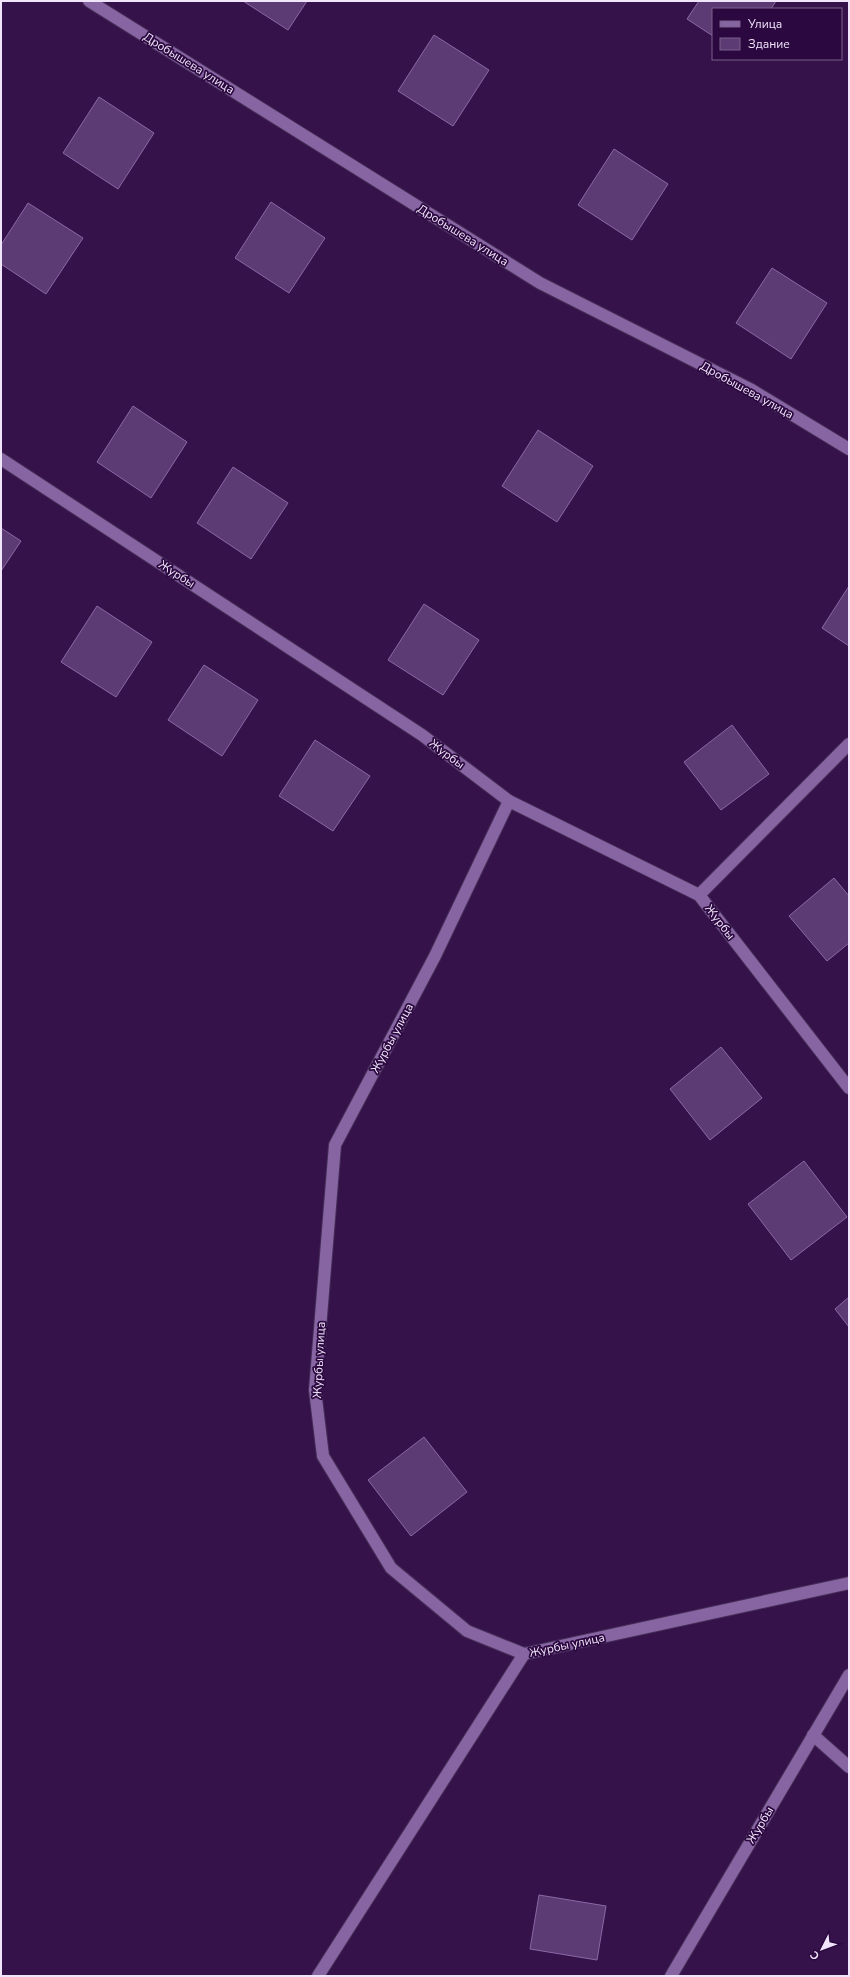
<svg xmlns="http://www.w3.org/2000/svg" width="850" height="1977" viewBox="0 0 850 1977" font-family="'Nunito Sans',sans-serif">
<rect width="100%" height="100%" fill="#35134a"/>
<!-- building -->
<g fill="#5c3b74" stroke="#8a68a5">
<path d="M243,1h64l-19,29z"/>
<path d="M699,1h77l-5,8h-58v27l-26,-17z"/>
<path d="M434,35l55,35 -36,56 -55,-35z"/>
<path d="M99,97l55,36 -36,56 -55,-36z"/>
<path d="M614,149l54,35 -36,56 -54,-35z"/>
<path d="M271,202l54,36 -36,55 -54,-35z"/>
<path d="M28,203l55,35 -37,56 -45,-30v-19z"/>
<path d="M772,268l55,35 -36,56 -55,-36z"/>
<path d="M133,406l54,36 -36,56 -54,-36z"/>
<path d="M538,430l55,36 -36,56 -55,-36z"/>
<path d="M233,467l55,36 -37,56 -54,-36z"/>
<path d="M1,528l20,13 -20,30z"/>
<path d="M849,586v60l-27,-18z"/>
<path d="M424,604l55,36 -36,55 -55,-35z"/>
<path d="M97,606l55,36 -36,55 -55,-35z"/>
<path d="M204,665l54,35 -36,56 -54,-36z"/>
<path d="M732,725l37,49 -48,36 -37,-48z"/>
<path d="M315,740l55,36 -37,55 -54,-35z"/>
<path d="M834,878l15,18v47l-22,18 -38,-45z"/>
<path d="M721,1047l41,51 -52,42 -40,-51z"/>
<path d="M804,1161l43,56 -56,43 -43,-56z"/>
<path d="M849,1297v30l-14,-18z"/>
<path d="M424,1437l43,55 -56,44 -43,-56z"/>
<path d="M539,1895l67,11 -9,54 -67,-11z"/>
</g>
<g fill="none" stroke-linecap="round" stroke-linejoin="round">
<defs>
<g id="minor">
<path d="M89,1l451,282 210,106 99,60"/>
<path d="M1,459l421,276 87,66 190,94 150,193"/>
<path d="M509,801l-74,155 -100,189 -20,245 8,66 68,112 76,63 57,23 325,-71"/>
<path d="M699,895l150,-151"/>
<path d="M813,1735l36,32"/>
<path d="M318,1976l206,-322"/>
<path d="M671,1976l178,-301"/>
</g>
</defs>
<!-- minor casing -->
<use href="#minor" stroke="#462e58" stroke-width="14"/>
<!-- minor -->
<use href="#minor" stroke="#8765a2" stroke-width="12"/>
</g>
<g text-anchor="middle" stroke-width="3.5" stroke-linejoin="round" paint-order="stroke">
<!-- street labels -->
<g font-size="12" fill="#f0e5fa" stroke="#2b083f">
<text transform="translate(189 63) rotate(32)" y="4">Дробышева улица</text>
<text transform="translate(463 235) rotate(32)" y="4">Дробышева улица</text>
<text transform="translate(747 390) rotate(29)" y="4">Дробышева улица</text>
<text transform="translate(177 574) rotate(33)" y="4">Журбы</text>
<text transform="translate(447 754) rotate(37)" y="4">Журбы</text>
<text transform="translate(720 922) rotate(52)" y="4">Журбы</text>
<text transform="translate(392 1038) rotate(-62)" y="4">Журбы улица</text>
<text transform="translate(319 1360) rotate(-87)" y="4">Журбы улица</text>
<text transform="translate(567 1645) rotate(-12)" y="4">Журбы улица</text>
<text transform="translate(760 1825) rotate(-59)" y="4">Журбы</text>
</g>
</g>
<!-- border -->
<rect width="850" height="1977" fill="none" stroke="#f0e5fa" stroke-width="4"/>
<!-- legend -->
<rect x="712" y="8" width="130" height="52" fill="#2b083f" stroke="#7a608a"/>
<rect x="720" y="21" width="20" height="6" fill="#8765a2" stroke="#7a608a"/>
<text x="748" y="28" font-size="12" fill="#f0e5fa">Улица</text>
<rect x="720" y="38" width="20" height="12" fill="#5c3b74" stroke="#7a608a"/>
<text x="748" y="48" font-size="12" fill="#f0e5fa">Здание</text>
<!-- north arrow -->
<g transform="translate(822 1949) rotate(228)" stroke="#2b083f" stroke-width="3" paint-order="stroke">
<path d="M0-3L7 15L0 10L-7 15Z" fill="#f0e5fa"/>
<text y="-6" font-size="11" font-weight="bold" text-anchor="middle" fill="#f0e5fa">С</text>
</g>
</svg>
